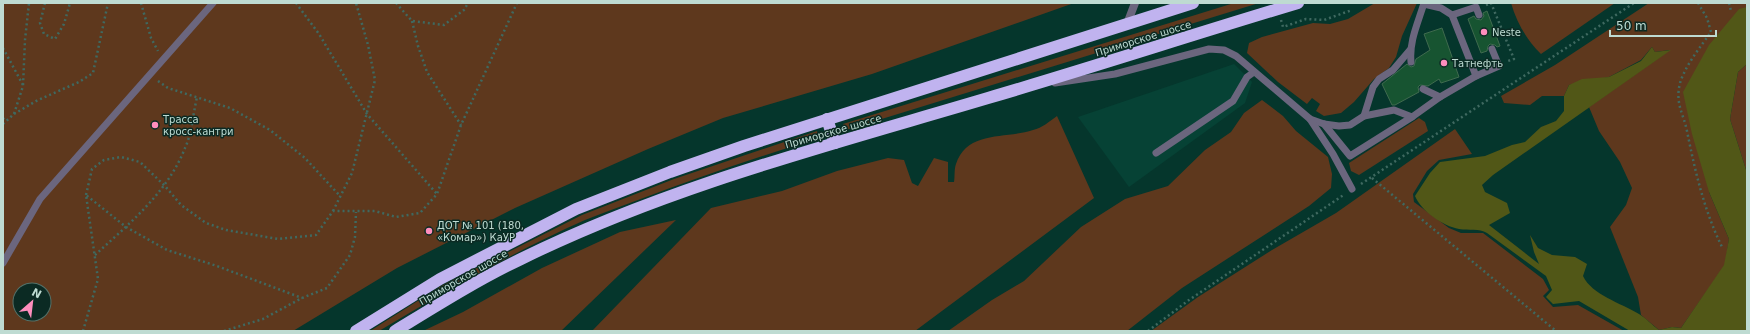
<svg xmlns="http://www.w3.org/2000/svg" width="1750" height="334" viewBox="0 0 1750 334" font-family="'DejaVu Sans',sans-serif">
<rect width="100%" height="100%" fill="#05362c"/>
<!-- built -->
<path fill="#064235" d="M1234,64l18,18 -7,21 -116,84 -51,-70z"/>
<!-- green -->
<g fill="#5e381d" fill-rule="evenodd">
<path d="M3,3h1071l-202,71 -149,44 -75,31 -133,59 -118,60 -104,63h-290zM20,290h24v24h-24z"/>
<path d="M1234,3h25l-413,127 -3,-6z"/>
<path d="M1375,3h42l-15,33 -6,21 -7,11 -15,11 -20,23 -13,11 -17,3 -8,-5 4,-7 -8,-6 -5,6 -29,-22 -31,-29 2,-10 13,-6 51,-14 17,1 18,-5z"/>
<path d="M1511,3h104l-74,51c-15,-15 -24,-31 -30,-51z"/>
<path d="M1649,3h98l-38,189 20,47 -4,26 -44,63 -9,-1 -13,3 -18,-15 -3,-18 -28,-70 16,-22 6,-17 -12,-26 -21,-31 -10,-24 81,-57 -15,2 -3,-5 -11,13 -32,17 -40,8 -5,11h-22l-12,9 -26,-2 -3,-7 54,-31z"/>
<path d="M1747,64v109l-17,-54 8,-47z"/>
<path d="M1262,100l21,16 13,15 32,26 4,17 -1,14 -22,18 -127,82 -55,43h-179l44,-31 32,-19 57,-54 44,-28 43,-13 37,-36 26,-18 13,-19z"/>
<path d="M1057,116l37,82 -179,133h-323l119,-123 71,-17 55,-20 51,-13 16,2 8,23 6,3 16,-28 14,4v20h6c1,-5 0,-13 2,-18 11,-34 50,-25 77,-34 9,-2 17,-9 24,-14z"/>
<path d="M1419,118l6,4 3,9 -69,44 -8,-4 -2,-8z"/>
<path d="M1455,129l17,25 -33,6 -12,11 -14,23 1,8 35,26 12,5h22l60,46 6,11 -6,6 10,11 25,-2 46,26h-473l47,-34 74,-47 64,-37z"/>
<path d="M817,131l2,7c-61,19 -121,39 -181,62 -18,7 -36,13 -53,20 -72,32 -139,71 -206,111h-9l73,-46 139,-70 92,-36z"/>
<path d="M676,220l-115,111h-138l40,-19 79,-44 78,-36z"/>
</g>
<!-- water -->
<path fill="#515717" d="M1747,7v57l-9,8 -8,47 17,54v158h-117l-51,-30 -26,3 -7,-7 6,-7 -6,-14 -59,-43c-8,-5 -18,-2 -28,-4 -16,-3 -38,-18 -44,-33l15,-23 10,-11 45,-6 27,-11 13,-3 16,-15 15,-6 8,-10v-15l5,-11 13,-6 27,-2 32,-16 11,-14 3,5 16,-2 -178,125 -11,10 3,7 22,11 3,10 -21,12 50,39 -5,-12 -4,-17 8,13 14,7 23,2 12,7 -4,12c9,19 38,27 56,38 7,4 13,11 20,16l13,-3 9,1 43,-63 5,-26 -20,-47 -17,-58 -9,-42 26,-47 30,-36z"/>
<!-- building -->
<g fill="#175431" stroke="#3f6a4e">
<path d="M1487,11l13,35 -3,1 -2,-2 -5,-1 -2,2 -1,5 -6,2 -13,-34 6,-3 2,3 5,1 3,-4 -1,-3z"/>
<path d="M1442,28l17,49 -18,6 -2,-4 -11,7 -8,-1 -2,2 1,5 -24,13h-3l-10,-21 25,-20 4,3 3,-1 2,-7 14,-9 -6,-16z"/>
</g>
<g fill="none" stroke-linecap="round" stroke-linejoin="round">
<!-- path -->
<g stroke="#3f6960" stroke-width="2.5" stroke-dasharray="2 3" stroke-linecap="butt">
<path d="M45,3l-5,20 4,11 11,5 9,-15 6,-21"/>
<path d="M141,3l10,35 7,13"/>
<path d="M296,3l23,31 48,80 70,80"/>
<path d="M396,3l16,18 32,4 20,-15 4,-7"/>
<path d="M1698,3l9,15 4,14c-10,14 -26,34 -31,51 -5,21 3,29 7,48 8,40 17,79 35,116"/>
<path d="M1729,3l2,8"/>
<path d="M1486,5l5,-2 23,56 -6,2"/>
<path d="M1281,20l2,7 23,-8 18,1 28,-10"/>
<path d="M412,21l6,25 9,26 34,53"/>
<path d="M3,48l20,37"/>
<path d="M158,81l10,7 62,20 40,22 35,28 35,38"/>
<path d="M14,114l24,-14 41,-18 14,-9 15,-70"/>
<path d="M3,118l3,4"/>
<path d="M3,124l11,-10 9,-28 2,-46 4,-37"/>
<path d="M1372,178l184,153"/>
<path d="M1361,184l273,-181"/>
<path d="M86,195l6,-26 12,-9 17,-3 19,5 25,24 16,19 25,18 20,7 52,9 38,-4 17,-24h42l21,6 24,-4 17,-19 24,-69 56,-122"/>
<path d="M333,211l19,-38 23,-93 -7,-35 -12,-42"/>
<path d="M95,255c34,-31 73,-63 90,-107 7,-15 8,-34 12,-51"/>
<path d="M83,331l15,-52 -12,-84 40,32 41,23 50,16 85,32"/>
<path d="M224,331l39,-12 39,-21 25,-10 23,-33 5,-18 1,-25"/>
<path d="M1148,331l41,-31 156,-106"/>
</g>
<!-- lane -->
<g stroke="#6b667e" stroke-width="7">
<path d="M1424,4l17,4 11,7 24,61"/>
<path d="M1452,15l24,-8 3,8"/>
<path d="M1411,62c-2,-21 7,-39 13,-59"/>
<path d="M1055,83l60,-9 94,-25 15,1 12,6 74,63 14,5 15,2 11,-1 14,-9 30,-6 18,7 28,-20 -17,-8"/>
<path d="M1440,97l36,-21 23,-10 -7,-17"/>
<path d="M1364,116l9,-29 6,-8 14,-9 17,-20"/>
<path d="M1310,119l23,35 19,35"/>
<path d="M1324,124l26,32 62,-39"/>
<path d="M1156,153l77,-52 14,-24 7,-5"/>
<path d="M3,263l37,-64 173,-196"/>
</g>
<!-- street -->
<path stroke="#6b667e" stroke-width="8" d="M1127,24l8,-21"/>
<!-- highway -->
<g stroke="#c0b3ef" stroke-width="12">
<path d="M827,119l8,24"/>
<path d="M356,331l84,-52 136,-70 94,-37 74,-26 449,-143"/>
<path d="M395,331c41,-25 82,-51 126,-72 148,-73 309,-114 467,-161 103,-30 206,-64 310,-95"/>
</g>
</g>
<!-- markers -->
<g fill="#fe8ebd" stroke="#0b2a23" stroke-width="1.5">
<circle cx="1484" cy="32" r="4"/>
<circle cx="1444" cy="63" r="4"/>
<circle cx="155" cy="125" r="4"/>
<circle cx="429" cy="231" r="4"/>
</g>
<g text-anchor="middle" stroke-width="3" stroke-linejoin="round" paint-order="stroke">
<!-- poi labels -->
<g font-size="10" fill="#bedbd2" stroke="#0b2a23" text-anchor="start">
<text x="1492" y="36">Neste</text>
<text x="1452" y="67">Татнефть</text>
<text x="163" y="123">Трасса<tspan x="163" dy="12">кросс-кантри</tspan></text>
<text x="437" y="229">ДОТ № 101 (180,<tspan x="437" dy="12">«Комар») КаУР</tspan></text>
</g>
<!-- street labels -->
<g font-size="10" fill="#bedbd2" stroke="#0b2a23">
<text transform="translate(1143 38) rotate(-17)" y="4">Приморское шоссе</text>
<text transform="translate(833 131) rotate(-16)" y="4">Приморское шоссе</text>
<text transform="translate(463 277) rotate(-30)" y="4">Приморское шоссе</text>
</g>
</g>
<!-- border -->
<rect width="1750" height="334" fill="none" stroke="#bedbd2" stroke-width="8"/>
<!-- north arrow -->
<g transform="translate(32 302) rotate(28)"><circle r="19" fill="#0b2a23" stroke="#537169"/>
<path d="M0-3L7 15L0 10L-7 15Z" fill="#fe8ebd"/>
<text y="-6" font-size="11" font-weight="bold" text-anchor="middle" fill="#bedbd2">N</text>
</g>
<!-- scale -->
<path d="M1610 30v6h106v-6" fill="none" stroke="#bedbd2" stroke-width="2"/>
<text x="1616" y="30" font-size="12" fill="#bedbd2" stroke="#0b2a23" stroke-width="3" paint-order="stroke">50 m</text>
</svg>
